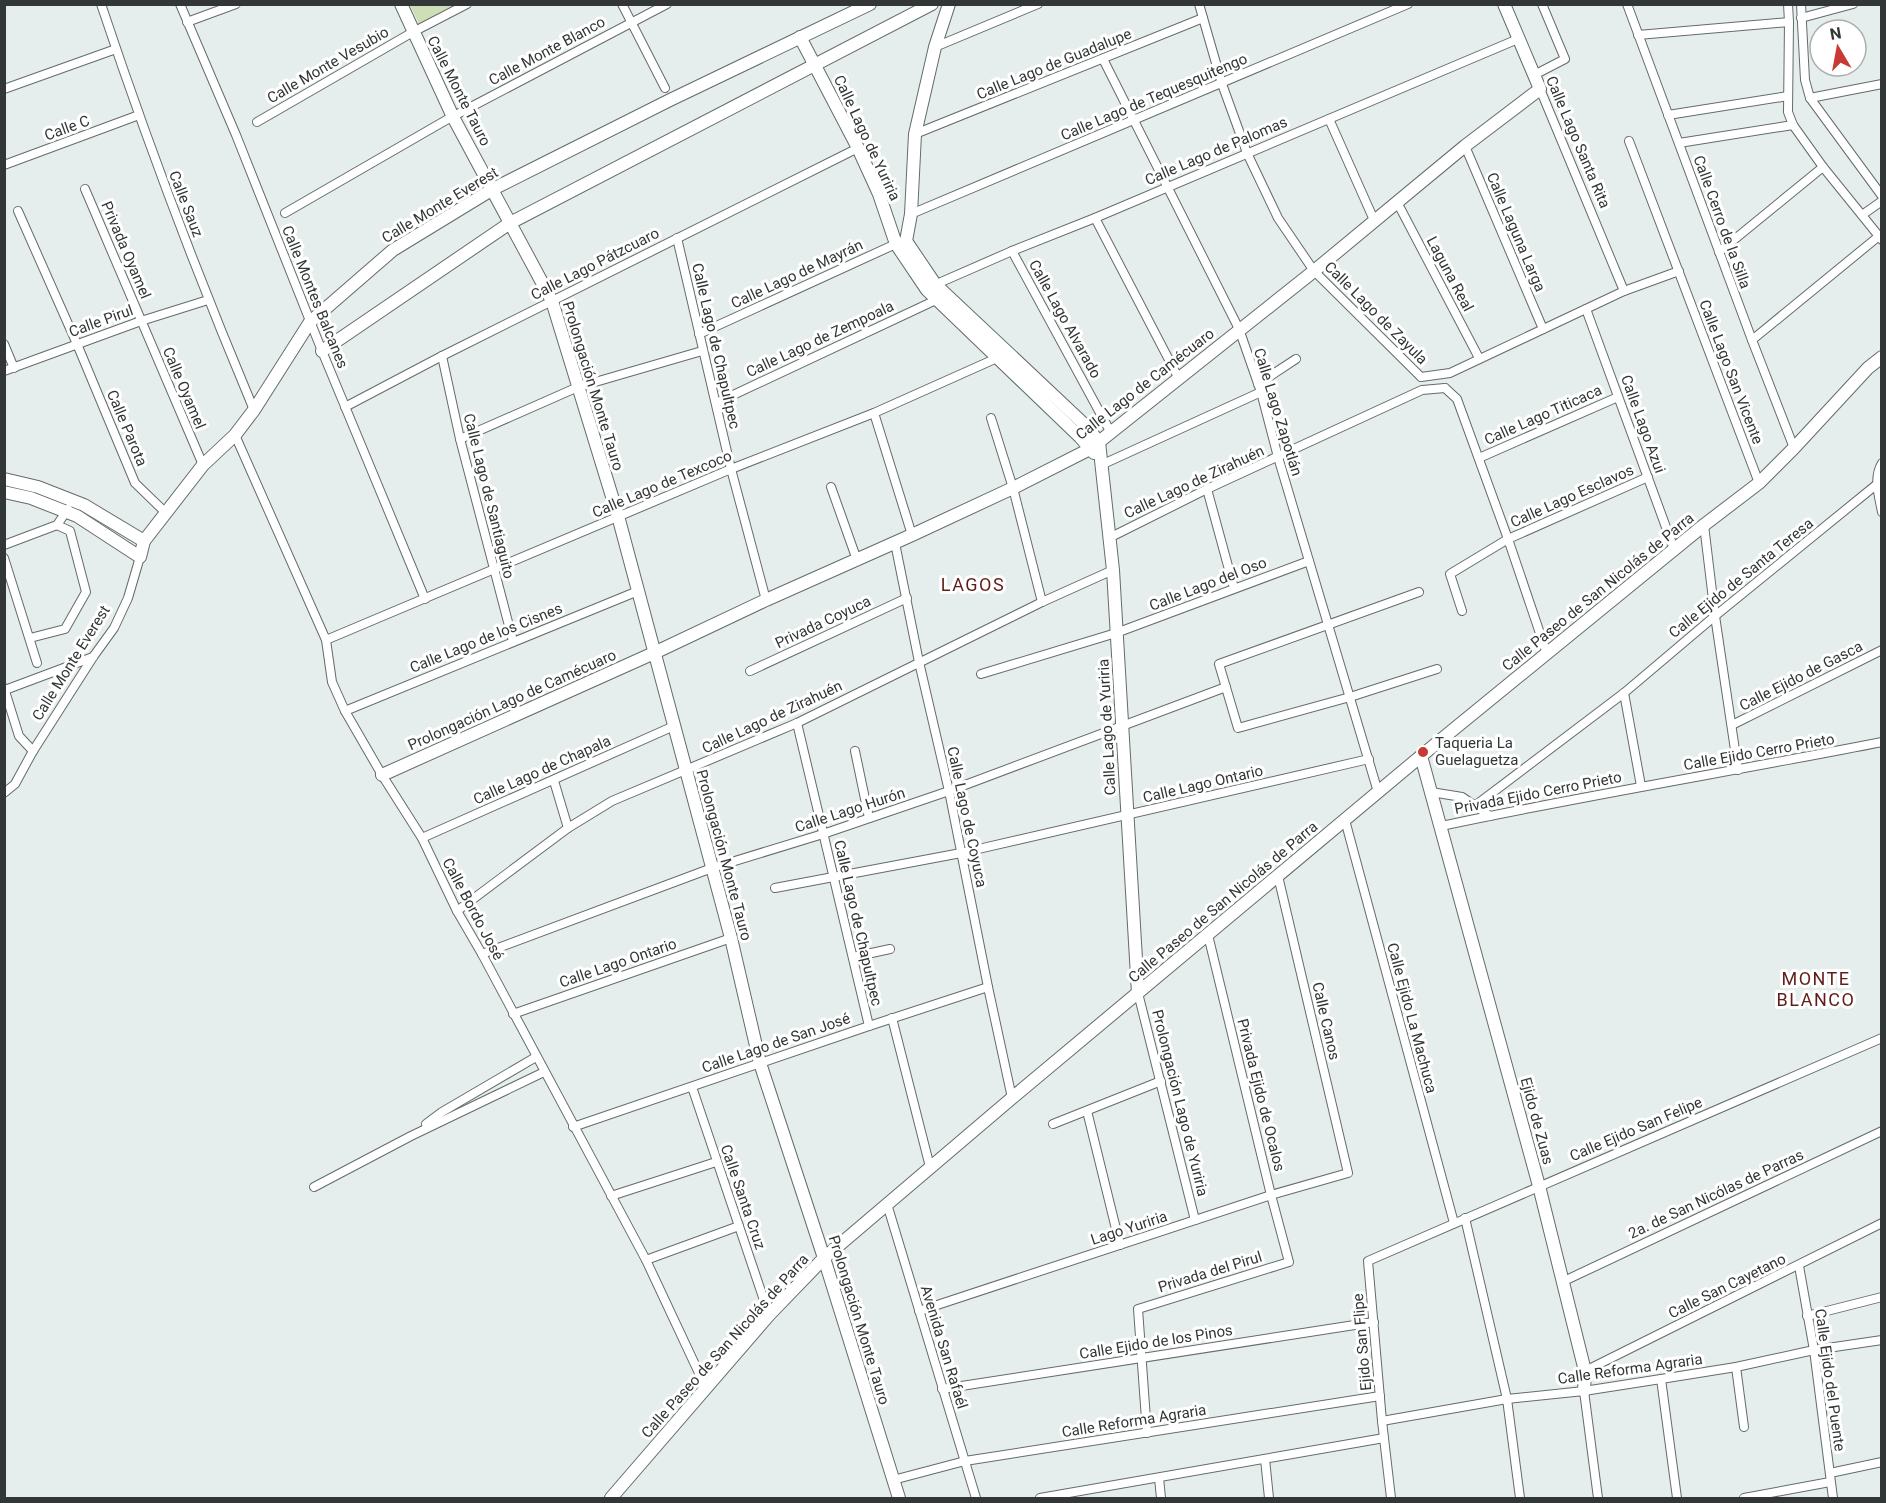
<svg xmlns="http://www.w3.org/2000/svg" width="1886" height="1503" viewBox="0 0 1886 1503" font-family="Roboto,sans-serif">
<rect width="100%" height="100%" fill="#e6eeed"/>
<!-- green -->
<path fill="#cedfb8" d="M410,5h46l-37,19z"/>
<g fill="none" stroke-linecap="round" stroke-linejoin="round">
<defs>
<g id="street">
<path d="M101,4c46,138 97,273 153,406"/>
<path d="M180,4l56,131 86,216 103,248"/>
<path d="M622,4l43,84"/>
<path d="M1199,4l23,80 25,69 31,65 36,53 107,106"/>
<path d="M1627,4l125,336 42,108"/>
<path d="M1788,4l1,18 -1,90 5,13 30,42 59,73"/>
<path d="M1801,4l4,76 5,18 72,98"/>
<path d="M1801,18l52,-14"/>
<path d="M187,22l49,-18"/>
<path d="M1638,35l151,-13"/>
<path d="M935,47l103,-43"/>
<path d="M1103,59l136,270 22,63 17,65 100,335"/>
<path d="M1534,75l31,-16 -23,-55"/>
<path d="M4,89l112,-40"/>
<path d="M1540,89l84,202"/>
<path d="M1810,98l72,-14"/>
<path d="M1668,115l120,-19"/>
<path d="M1329,119l45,101"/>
<path d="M257,122l156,-90 54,-28"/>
<path d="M915,134l288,-116"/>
<path d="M1629,141l130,342"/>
<path d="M1679,143l114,-18"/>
<path d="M1465,146l78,183"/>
<path d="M4,165l135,-50"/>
<path d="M85,189l118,276"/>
<path d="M1397,202l82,156"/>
<path d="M18,211l59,133 58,139 31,30"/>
<path d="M285,213l163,-94 219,-115"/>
<path d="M911,214l497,-210"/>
<path d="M1862,215l20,-14"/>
<path d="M1095,218l84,161"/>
<path d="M677,238l54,231 35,131"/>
<path d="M1012,251l99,182"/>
<path d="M1719,252l104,-85"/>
<path d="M932,286l80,-35 83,-33 423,-179"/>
<path d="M1586,309l88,240"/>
<path d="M699,334l201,-92"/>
<path d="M1752,340l127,-104"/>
<path d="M4,344l10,24"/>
<path d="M442,356l18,83 53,202"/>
<path d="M4,371l137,-50 67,-21"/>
<path d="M1421,377l29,-4 174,-82 55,-20"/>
<path d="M1258,384l38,-25"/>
<path d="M1445,388l12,11 51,140 39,115"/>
<path d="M716,403l220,-103"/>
<path d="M345,407l97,-51 416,-208"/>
<path d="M874,413l38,122"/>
<path d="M991,418l22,70 29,114"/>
<path d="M235,435l91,205 6,42 13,29 37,64 40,63 35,73 25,43 164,306 60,128"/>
<path d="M460,439l118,-52 124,-36"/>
<path d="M1479,458l139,-61"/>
<path d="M1882,463c-9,15 -3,33 0,49"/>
<path d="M1101,465l160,-73"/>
<path d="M831,487l26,73"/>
<path d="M1207,489l27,99"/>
<path d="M1704,525l11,91 23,154"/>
<path d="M1109,538l98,-49 215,-99 23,-2"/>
<path d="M895,543l24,119 30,129 39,196 24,111"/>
<path d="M4,545l53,-20 11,-16"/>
<path d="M4,558l33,105"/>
<path d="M1419,592l-200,72 19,64 112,-31 87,-28"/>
<path d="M1462,611l-12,-37 58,-35 140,-62"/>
<path d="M30,638l35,-9 21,-37 -16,-61 -13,-6"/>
<path d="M326,640l405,-171 143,-56 123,-55 3,-3"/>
<path d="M750,671l157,-73"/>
<path d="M981,674l135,-41 193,-72"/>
<path d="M4,688l15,48 14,15"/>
<path d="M5,690l88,-33"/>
<path d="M1624,693l17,93"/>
<path d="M345,711l293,-120"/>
<path d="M797,723l72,303"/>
<path d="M1732,725l150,-75"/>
<path d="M855,751l14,67"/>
<path d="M554,781l14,47"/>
<path d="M1431,792l31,5 28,19"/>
<path d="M4,793l11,-9 18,-33 60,-94 21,-29 14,-30 12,-41"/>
<path d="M1476,805l148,-112 91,-77 161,-131"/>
<path d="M1345,820l109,403"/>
<path d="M1441,826c146,-31 294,-55 441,-84"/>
<path d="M422,838l252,-112"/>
<path d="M775,888l186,-35 408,-94"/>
<path d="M457,911l111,-83 44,-27 185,-78 245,-121 71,-32"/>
<path d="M482,954l230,-86 111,-34 126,-43 277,-104"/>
<path d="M853,957l37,-8"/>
<path d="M1138,993l57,227"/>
<path d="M513,1014l218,-76"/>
<path d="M892,1018l38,149"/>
<path d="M692,1087l77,228"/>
<path d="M1087,1111l33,134"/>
<path d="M426,1124l16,-12 94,-55"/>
<path d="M1053,1124l108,-43"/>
<path d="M573,1127l296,-101 119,-39"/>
<path d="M314,1187l97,-51 133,-64"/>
<path d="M611,1196l105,-34"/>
<path d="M887,1204l89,294"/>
<path d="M1465,1218l42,181 13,99"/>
<path d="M646,1260l93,-34"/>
<path d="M1799,1266l15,84 19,148"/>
<path d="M1562,1282l320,-151"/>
<path d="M919,1311l352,-116 77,-22 -70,-297"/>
<path d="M1807,1316l75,-19"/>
<path d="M1736,1367l8,60"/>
<path d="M1585,1371l297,-148"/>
<path d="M1661,1379l16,119"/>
<path d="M942,1389l432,-67"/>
<path d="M1584,1391l14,107"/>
<path d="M1382,1421l125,-22 77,-8 77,-12 75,-12 78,-17 68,-10"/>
<path d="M1147,1433l-9,-124 151,-47 -18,-67 -63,-260"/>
<path d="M1265,1459l4,39"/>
<path d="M1830,1473l52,-11"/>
<path d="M1159,1478l2,20"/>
<path d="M893,1480l72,-19 415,-65"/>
<path d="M1040,1498l344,-60"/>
<path d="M1391,1498l-9,-77 -14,-160 514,-223"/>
<path d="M1744,1498l86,-16"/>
</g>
<g id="secondary">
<path d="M401,4l52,113 99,184 66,215 113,422 29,125 64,195 75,240"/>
<path d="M949,4l-14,43 -20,87 -4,80 -5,27 29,43 151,142 13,16 14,128 25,423"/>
<path d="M800,37l58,111 21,46 17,50 31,46 153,147 14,16"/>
<path d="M322,351l188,-128 422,-219"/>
<path d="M4,479l34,8 46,18 60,36"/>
<path d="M4,492l27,6 46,18 63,41 4,-16 59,-76 32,-30 19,-25 56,-88 83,-72 100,-61 177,-89 200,-96"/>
<path d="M1421,756l118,430 46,185 -1,20"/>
<path d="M382,775l272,-122 112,-53 146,-65 101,-47 77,-39 224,-178 151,-125 75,-57 -36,-85"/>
<path d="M611,1498l158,-183 55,-57 188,-160 409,-342 283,-231 55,-42 35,-35 74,-80 14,-11"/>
</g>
</defs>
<!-- street casing -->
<use href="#street" stroke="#646b6b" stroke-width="10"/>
<!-- secondary casing -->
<use href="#secondary" stroke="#646b6b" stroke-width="14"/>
<!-- street -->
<use href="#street" stroke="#fff" stroke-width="8"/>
<!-- secondary -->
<use href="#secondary" stroke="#fff" stroke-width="12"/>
</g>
<!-- markers -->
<circle fill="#c83a35" stroke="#fff" stroke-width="2" cx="1423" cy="752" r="6"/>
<g text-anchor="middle" stroke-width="6" stroke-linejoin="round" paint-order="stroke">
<!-- street labels -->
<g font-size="15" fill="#333636" stroke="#fff">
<text transform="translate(547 51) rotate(-28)" y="5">Calle Monte Blanco</text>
<text transform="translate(1054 64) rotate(-22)" y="5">Calle Lago de Guadalupe</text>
<text transform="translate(328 65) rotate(-30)" y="5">Calle Monte Vesubio</text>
<text transform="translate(459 91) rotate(63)" y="5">Calle Monte Tauro</text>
<text transform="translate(1154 97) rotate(-23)" y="5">Calle Lago de Tequesquitengo</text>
<text transform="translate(67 128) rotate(-20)" y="5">Calle C</text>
<text transform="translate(867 138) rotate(65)" y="5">Calle Lago de Yuriria</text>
<text transform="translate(1578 142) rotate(67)" y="5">Calle Lago Santa Rita</text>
<text transform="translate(1216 151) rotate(-23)" y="5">Calle Lago de Palomas</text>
<text transform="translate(186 204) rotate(69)" y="5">Calle Sauz</text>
<text transform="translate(440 205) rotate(-31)" y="5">Calle Monte Everest</text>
<text transform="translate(1722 222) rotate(70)" y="5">Calle Cerro de la Silla</text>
<text transform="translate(1516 232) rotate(67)" y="5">Calle Laguna Larga</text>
<text transform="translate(126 250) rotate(67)" y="5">Privada Oyamel</text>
<text transform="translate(595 264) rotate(-27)" y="5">Calle Lago Pátzcuaro</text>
<text transform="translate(797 274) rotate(-25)" y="5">Calle Lago de Mayrán</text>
<text transform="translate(1450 274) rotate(62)" y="5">Laguna Real</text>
<text transform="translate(315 297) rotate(68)" y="5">Calle Montes Balcanes</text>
<text transform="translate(1376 313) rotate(45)" y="5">Calle Lago de Zayula</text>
<text transform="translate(1065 319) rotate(61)" y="5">Calle Lago Alvarado</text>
<text transform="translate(101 321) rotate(-20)" y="5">Calle Pirul</text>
<text transform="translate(820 339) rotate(-25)" y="5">Calle Lago de Zempoala</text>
<text transform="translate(716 346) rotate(77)" y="5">Calle Lago de Chapultpec</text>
<text transform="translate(1731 372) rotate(69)" y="5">Calle Lago San Vicente</text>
<text transform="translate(1145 384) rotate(-38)" y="5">Calle Lago de Camécuaro</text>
<text transform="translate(593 386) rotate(73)" y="5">Prolongación Monte Tauro</text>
<text transform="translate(184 388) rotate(67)" y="5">Calle Oyamel</text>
<text transform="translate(1278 412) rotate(73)" y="5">Calle Lago Zapotlán</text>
<text transform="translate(1543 415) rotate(-24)" y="5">Calle Lago Titicaca</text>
<text transform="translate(1643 424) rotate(70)" y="5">Calle Lago Azui</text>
<text transform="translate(127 428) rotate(67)" y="5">Calle Parota</text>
<text transform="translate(1194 482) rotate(-25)" y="5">Calle Lago de Zirahuén</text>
<text transform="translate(662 484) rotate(-23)" y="5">Calle Lago de Texcoco</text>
<text transform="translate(489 496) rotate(76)" y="5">Calle Lago de Santiaguito</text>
<text transform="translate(1572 496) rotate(-24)" y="5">Calle Lago Esclavos</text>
<text transform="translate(1741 578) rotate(-39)" y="5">Calle Ejido de Santa Teresa</text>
<text transform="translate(1208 584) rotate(-21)" y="5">Calle Lago del Oso</text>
<text transform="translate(1598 592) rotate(-39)" y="5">Calle Paseo de San Nicolás de Parra</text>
<text transform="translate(823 622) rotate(-25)" y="5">Privada Coyuca</text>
<text transform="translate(486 638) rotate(-22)" y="5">Calle Lago de los Cisnes</text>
<text transform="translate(71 663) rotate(-58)" y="5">Calle Monte Everest</text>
<text transform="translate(1801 676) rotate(-27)" y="5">Calle Ejido de Gasca</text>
<text transform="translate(512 700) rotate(-24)" y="5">Prolongación Lago de Camécuaro</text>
<text transform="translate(772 717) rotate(-25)" y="5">Calle Lago de Zirahuén</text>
<text transform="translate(1107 727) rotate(-93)" y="5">Calle Lago de Yuriria</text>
<text transform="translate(1759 752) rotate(-10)" y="5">Calle Ejido Cerro Prieto</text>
<text transform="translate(542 770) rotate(-24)" y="5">Calle Lago de Chapala</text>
<text transform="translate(1203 784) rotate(-13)" y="5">Calle Lago Ontario</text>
<text transform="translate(1538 793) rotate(-11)" y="5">Privada Ejido Cerro Prieto</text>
<text transform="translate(850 810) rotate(-18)" y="5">Calle Lago Hurón</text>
<text transform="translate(967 817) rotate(78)" y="5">Calle Lago de Coyuca</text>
<text transform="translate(724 855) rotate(75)" y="5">Prolongación Monte Tauro</text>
<text transform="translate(1223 902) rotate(-40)" y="5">Calle Paseo de San Nicolás de Parra</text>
<text transform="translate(473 909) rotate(62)" y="5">Calle Bordo José</text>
<text transform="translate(858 923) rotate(77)" y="5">Calle Lago de Chapultpec</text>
<text transform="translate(618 963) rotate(-19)" y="5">Calle Lago Ontario</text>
<text transform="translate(1412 1018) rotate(75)" y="5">Calle Ejido La Machuca</text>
<text transform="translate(1326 1021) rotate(77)" y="5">Calle Canos</text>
<text transform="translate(776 1043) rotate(-19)" y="5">Calle Lago de San José</text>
<text transform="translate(1261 1095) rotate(76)" y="5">Privada Ejido de Ocalos</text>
<text transform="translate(1180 1103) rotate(76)" y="5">Prolongación Lago de Yuriria</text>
<text transform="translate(1537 1121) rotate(75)" y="5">Ejido de Zuas</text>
<text transform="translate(1636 1129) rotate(-23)" y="5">Calle Ejido San Felipe</text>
<text transform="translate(1716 1194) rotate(-25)" y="5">2a. de San Nicólas de Parras</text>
<text transform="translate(743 1197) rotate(71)" y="5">Calle Santa Cruz</text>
<text transform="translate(1129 1228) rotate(-18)" y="5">Lago Yuriria</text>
<text transform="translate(1210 1272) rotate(-17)" y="5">Privada del Pirul</text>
<text transform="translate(1727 1286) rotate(-26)" y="5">Calle San Cayetano</text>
<text transform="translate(859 1320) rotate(73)" y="5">Prolongación Monte Tauro</text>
<text transform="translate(1156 1342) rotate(-9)" y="5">Calle Ejido de los Pinos</text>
<text transform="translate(1362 1342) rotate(-95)" y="5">Ejido San Flipe</text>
<text transform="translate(725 1346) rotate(-48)" y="5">Calle Paseo de San Nicolás de Parra</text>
<text transform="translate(944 1347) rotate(73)" y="5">Avenida San Rafaél</text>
<text transform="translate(1630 1369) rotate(-8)" y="5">Calle Reforma Agraria</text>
<text transform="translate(1830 1380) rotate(82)" y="5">Calle Ejido del Puente</text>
<text transform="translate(1134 1421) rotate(-9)" y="5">Calle Reforma Agraria</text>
</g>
<!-- poi labels -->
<g font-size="15" fill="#333636" stroke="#fff" text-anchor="start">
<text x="1435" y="748">Taqueria La<tspan x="1435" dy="17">Guelaguetza</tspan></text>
</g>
<!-- quarter labels -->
<g font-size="18" letter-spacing="1.5" fill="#611d19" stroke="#fff">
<text x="973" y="591">LAGOS</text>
<text x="1816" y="985">MONTE<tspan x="1816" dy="21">BLANCO</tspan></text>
</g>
</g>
<!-- border -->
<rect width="1886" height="1503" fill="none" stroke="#333636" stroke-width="12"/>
<!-- north arrow -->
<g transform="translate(1838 48) rotate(350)"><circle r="28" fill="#ffffff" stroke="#adafaf" stroke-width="1.5"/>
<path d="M0-4.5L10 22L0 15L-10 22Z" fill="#c83a35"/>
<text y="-9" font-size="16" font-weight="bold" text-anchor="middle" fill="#333636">N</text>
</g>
</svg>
